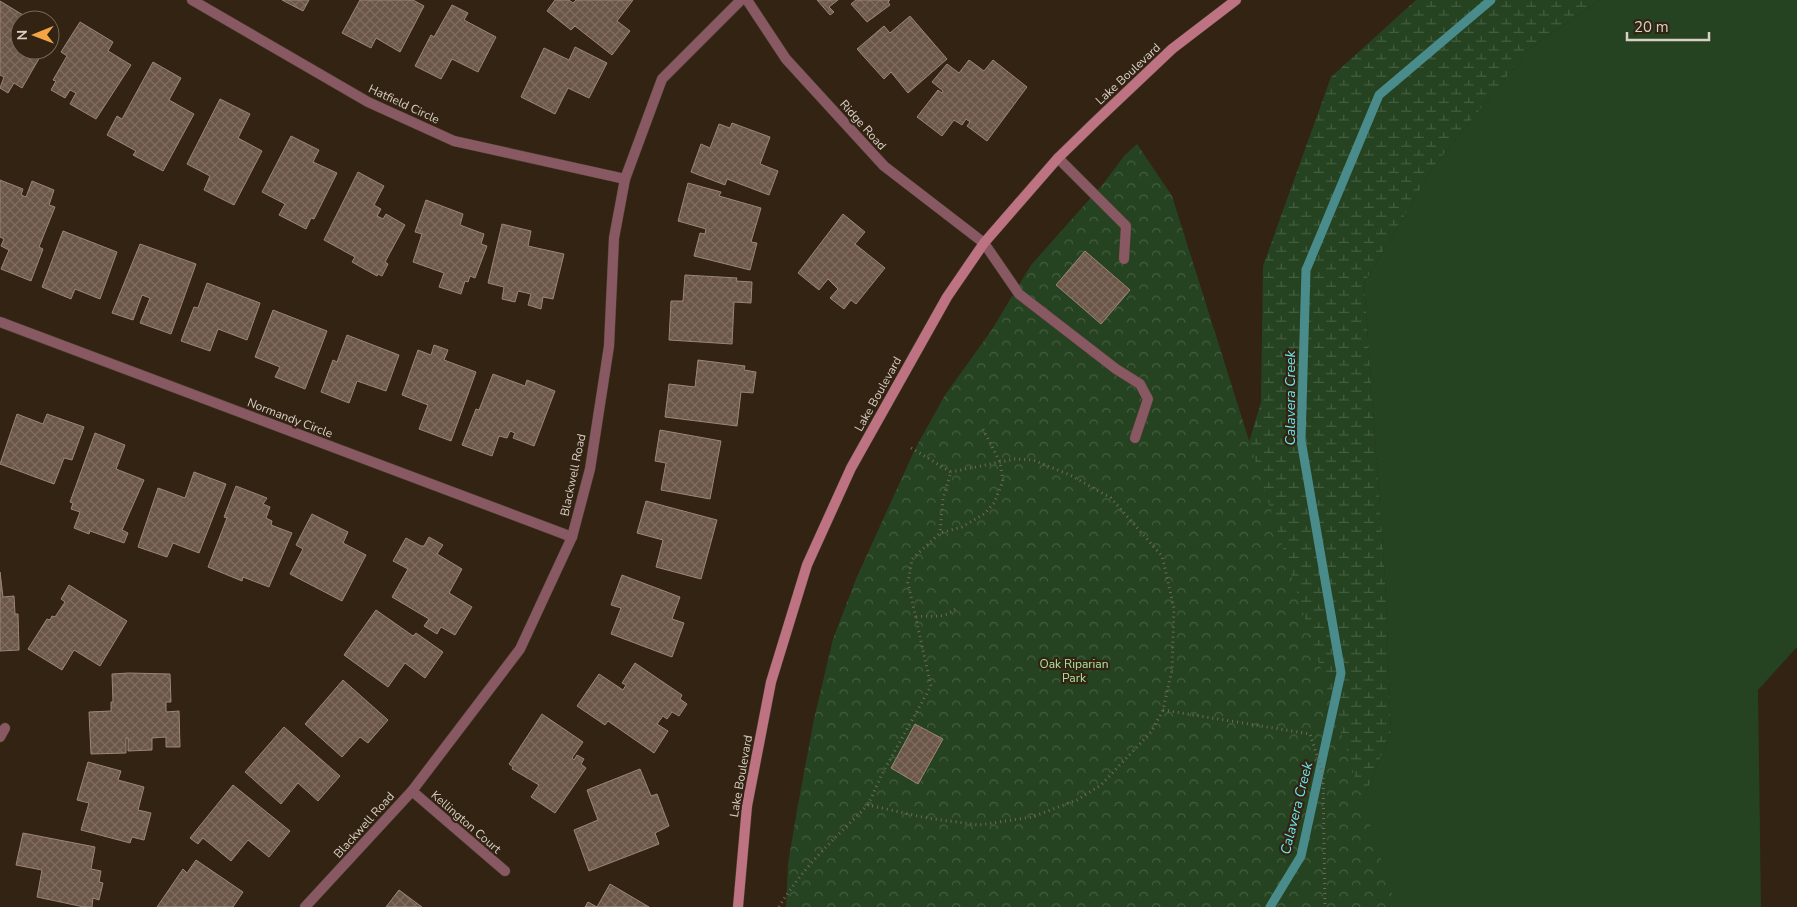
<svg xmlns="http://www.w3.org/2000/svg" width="1797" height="907" viewBox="0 0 1797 907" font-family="'Nunito Sans',sans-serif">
<defs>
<pattern id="wetland-marsh" width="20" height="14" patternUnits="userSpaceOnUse" patternTransform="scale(1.25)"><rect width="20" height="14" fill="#254321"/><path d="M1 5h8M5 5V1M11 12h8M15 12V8" fill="none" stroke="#445d40"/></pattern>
<pattern id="park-crowns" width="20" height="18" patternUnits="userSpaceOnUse" patternTransform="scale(1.25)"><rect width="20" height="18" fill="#254321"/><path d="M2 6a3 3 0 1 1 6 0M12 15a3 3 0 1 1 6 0" fill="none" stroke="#445d40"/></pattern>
<pattern id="building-cross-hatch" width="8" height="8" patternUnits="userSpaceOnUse" patternTransform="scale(1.25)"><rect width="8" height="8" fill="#6b5648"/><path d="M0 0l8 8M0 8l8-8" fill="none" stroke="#806d61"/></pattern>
</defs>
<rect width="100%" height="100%" fill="#322313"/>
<!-- green -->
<path fill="#254321" d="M1600,0h197v647l-39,43 3,217h-442l72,-175 -6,-153 -21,-296 70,-117 96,-118z"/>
<!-- wetland -->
<path fill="url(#wetland-marsh)" d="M1416,0h184l-70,48 -96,118 -70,117 21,296 6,153 -72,175h-144l35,-334 51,-171 2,-136 68,-189z"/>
<!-- park -->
<path fill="url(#park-crowns)" d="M1137,144l35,52 224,711h-610l2,-43 9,-54 17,-91 19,-80 23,-60 59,-130 30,-54 46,-64 40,-66 72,-81 21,-28z"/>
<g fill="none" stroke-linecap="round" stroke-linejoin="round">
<!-- stream -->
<path stroke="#4a8c8c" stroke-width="9" d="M1270,907l31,-51 40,-183 -40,-233 5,-170 73,-175 112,-95"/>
</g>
<!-- building -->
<g fill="url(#building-cross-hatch)" stroke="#9c8576">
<path d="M282,0h27l-6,11z"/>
<path d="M360,0h53l11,6 -24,46 -24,-14 -5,10 -29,-15z"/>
<path d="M555,0h14l4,3 3,-3h57l-16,21 13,10 -18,24 -37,-29 -4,4 -24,-19z"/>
<path d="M817,0h21l-9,7 5,5 -4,3z"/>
<path d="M856,0h34l-2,2 2,3 -23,17 -16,-18z"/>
<path d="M0,1l23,14 -8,15 5,2v18h24l-22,38 -8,-5 -6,10 -8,-5 4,-11 -4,-2z"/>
<path d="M452,5l16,8 -4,7 32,17 -18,35 -26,-13 -11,20 -26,-13 16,-31 3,2z"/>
<path d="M910,16l37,43 -39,34 -17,-21 -7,7 -27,-30 27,-23 6,7z"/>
<path d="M80,22l33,20 -5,9 23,14 -35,54 -26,-15 6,-11 -6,-3 -5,8 -14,-8 5,-9 -3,-1 14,-24 -6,-4z"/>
<path d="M575,47l32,16 -18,35 -21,-10 -13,26 -34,-17 23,-49 25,12z"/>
<path d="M969,60l15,11 9,-11 34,27 -40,54 -20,-15 3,-4 -4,-3 -4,6 -8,-5 -12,16 -25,-19 21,-27 4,3 1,-2 -11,-9 15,-18 12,9z"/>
<path d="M153,62l28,16 -12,22 25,14 -31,57 -30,-16 3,-4 -29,-16 10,-19 5,3z"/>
<path d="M220,99l30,15 -12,24 24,13 -28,54 -30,-15 6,-14 -23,-12z"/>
<path d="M732,123l38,14 -10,27 18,7 -9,24 -42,-16 -2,6 -34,-13 10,-28 9,4 9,-24 11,4z"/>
<path d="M291,136l28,14 -6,12 24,11 -23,46 -3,-1 -5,11 -27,-14 6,-11 -23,-12z"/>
<path d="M358,172l26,14 -10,19 7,4 -4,7 6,3 3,-5 19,11 -20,37 3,2 -6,12 -4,-2 -1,2 -25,-14 3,-5 -31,-17z"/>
<path d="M0,180l23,9 -2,6 5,2 6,-16 22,9 -5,15 6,2 -16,40 4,2 -12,32 -30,-12 8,-19 -8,-4 3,-7 -4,-2z"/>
<path d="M688,183l33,9 -2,4 42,12 -10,34 6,1 -7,27 -56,-14 6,-23 5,1 1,-5 -28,-8z"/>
<path d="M426,200l37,14 -3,11 24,9 -3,10 6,2 -12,32 -5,-2 -2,6 -3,-1 -4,13 -22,-7 5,-14 -31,-11 9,-28 -7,-2z"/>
<path d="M843,214l22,18 -10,12 30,24 -29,36 -5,-4 -7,9 -14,-11 8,-9 -10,-10 -9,11 -21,-17z"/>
<path d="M502,224l29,7 -3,15 36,8 -11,45 -10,-2 -2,12 -13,-4 3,-11 -13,-3 -3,11 -13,-3 2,-12 -16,-4z"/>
<path d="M63,231l54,21 -17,47 -25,-10 -4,10 -29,-12z"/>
<path d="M140,244l56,20 -25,70 -31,-11 10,-25 -8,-3 -9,25 -21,-7z"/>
<path d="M1085,251l45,39 -29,34 -45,-39z"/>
<path d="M685,275l52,3 -1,3 16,1 -1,21 -17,-1 -2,42 -63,-4 2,-39h12z"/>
<path d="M207,283l53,20 -13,37 -29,-11 -8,22 -29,-10 13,-34 4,1z"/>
<path d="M273,310l54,21 -22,58 -30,-12 5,-10 -25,-10z"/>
<path d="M347,335l52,20 -13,36 -29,-10 -8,22 -28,-11 12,-32 4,2z"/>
<path d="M434,345l14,5 -4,10 32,12 -25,69 -32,-12 9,-24 -26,-10 16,-45 13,5z"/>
<path d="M698,360l47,6 -1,4 12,2 -3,21 -12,-1 -4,34 -72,-9 4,-33 26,3z"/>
<path d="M493,374l32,12 2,-6 28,11 -21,55 -21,-8 2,-5 -5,-2 -3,7 -8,-2 -7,20 -30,-11 14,-36 3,1z"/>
<path d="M17,414l26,10 4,-10 37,13 -12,33 -8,-2 -10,26 -54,-20z"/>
<path d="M660,430l61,11 -11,58 -49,-9 5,-27 -11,-2z"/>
<path d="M95,433l30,12 -9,24 28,11 -22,50 6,3 -4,10 -34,-12 -1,3 -15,-6 6,-16 -9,-3 2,-6 -3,-1z"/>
<path d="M194,472l32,12 -27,69 -26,-10 -6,14 -29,-10 20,-59 27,10z"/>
<path d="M236,486l31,12 -4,6 7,3 -4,11 6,3 -1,4 21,8 -23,54 -26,-10 -1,4 -34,-14 19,-49 -3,-1z"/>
<path d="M646,501l71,19 -16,59 -45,-12 7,-27 -26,-7z"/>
<path d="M312,514l36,18 -5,11 23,12 -24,46 -52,-27 13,-25 -7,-4z"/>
<path d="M429,537l14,8 -6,9 25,15 -13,24 23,14 -17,28 -14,-8 -4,7 -13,-8 5,-7 -37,-22 16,-28 -15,-8 13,-23 15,8h3z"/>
<path d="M0,572l3,25 11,-1 1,18h3l1,36 -19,1z"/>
<path d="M622,575l58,22 -8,22 12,4 -12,34 -61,-23 10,-26 -10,-3z"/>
<path d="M69,585l58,36 -27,45 -26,-16 -12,20 -34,-21 19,-30 3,1 2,-4 3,1 10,-15 -4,-3z"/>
<path d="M376,610l37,26 3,-3 27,19 -18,26 -20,-15 -17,24 -44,-32z"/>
<path d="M635,663l47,32 -2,4 7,5 -8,12 -7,-4 -5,7 -4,-3 -6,8 11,7 -14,22 -46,-32 -3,4 -28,-19 22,-32 24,16 3,-5 -4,-2z"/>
<path d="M129,673l41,1 1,28h-5v10l13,-1 1,36h-14v-10l-14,1v12l-24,1v-13h-2v15l-35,1 -2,-42 22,-1v-9h2l-1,-28z"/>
<path d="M343,680l45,40 -20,23 -8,-6 -18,20 -37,-33z"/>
<path d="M542,714l41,28 -11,16 2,2 3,-5 7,4 -3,5 5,4 -31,45 -24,-16 8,-12 -27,-16 1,-2 -4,-3z"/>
<path d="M915,724l28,15 -25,45 -27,-16z"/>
<path d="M284,727l56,49 -22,25 -20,-18 -17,21 -36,-32z"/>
<path d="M88,762l33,9 -3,9 26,7 -6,23 13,3 -7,27 -12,-3 -2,6 -49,-13 8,-27 -12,-3z"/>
<path d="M640,769l11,27 6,-2 12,32 -14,7 4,11 -70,27 -15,-41 24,-10 -11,-30z"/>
<path d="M233,785l57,46 -21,26 -21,-17 -17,21 -28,-23 -5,6 -8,-6z"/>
<path d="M23,833l72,14 -4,22 10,2 -2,11 4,1 -4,17 -6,-2 -1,9h-8l-47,-10 5,-27 -26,-5z"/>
<path d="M196,860l47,32 -10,15h-76l26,-38 4,4z"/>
<path d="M610,884l39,23h-64l3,-5 9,5z"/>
<path d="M399,890l23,17h-36z"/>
</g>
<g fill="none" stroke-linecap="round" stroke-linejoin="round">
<defs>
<g id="lane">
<path d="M1058,158l68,68 -2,33"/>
<path d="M984,243l35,51 97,75 24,15 8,15 -13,39"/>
</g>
<g id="street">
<path d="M192,0l176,102 86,39 171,38"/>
<path d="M747,0l39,59 98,107 100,77"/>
<path d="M0,322l572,215"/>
<path d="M0,737l5,-9"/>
<path d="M412,791l93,80"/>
<path d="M305,907l107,-116 108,-142 52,-112 18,-68 19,-123 5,-108 11,-59 37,-100 79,-79"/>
</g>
<path id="secondary" d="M738,907l9,-101 24,-124 36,-117 44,-97 96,-171 37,-54 74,-85 38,-37 76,-72 64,-49"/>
</defs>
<!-- lane casing -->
<use href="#lane" stroke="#4d3f2f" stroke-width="11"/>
<!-- street casing -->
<use href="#street" stroke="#4d3f2f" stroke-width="11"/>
<!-- secondary casing -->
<use href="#secondary" stroke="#4d3f2f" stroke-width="11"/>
<!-- path -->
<g stroke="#746759" stroke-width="3" stroke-dasharray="1 4" stroke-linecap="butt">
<path d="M911,448l40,24 -8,26 -3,35"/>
<path d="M916,617c20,-3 23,4 41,-9"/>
<path d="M1163,710l147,24 13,40 2,133"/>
<path d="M868,805l14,-31 49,-88 -23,-103 4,-24 28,-26 22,-6 22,-13 10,-11 9,-22 -3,-19 -17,-33"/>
<path d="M779,907c23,-39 57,-70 89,-102l59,13 52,7 53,-8 45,-17 24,-15 50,-53 12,-22 9,-40 2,-62 -12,-52 -51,-58 -41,-23 -37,-15 -18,-1 -64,13"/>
</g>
<!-- lane -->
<use href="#lane" stroke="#885962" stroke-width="10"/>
<!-- street -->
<use href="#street" stroke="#885962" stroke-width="10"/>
<!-- secondary -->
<use href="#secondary" stroke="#be7383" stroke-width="10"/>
</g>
<g text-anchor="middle" stroke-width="4.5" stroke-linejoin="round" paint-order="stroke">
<!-- street labels -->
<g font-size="12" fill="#d9cfc5" stroke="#322313">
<text transform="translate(1128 74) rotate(-43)" y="4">Lake Boulevard</text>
<text transform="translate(404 104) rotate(25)" y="4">Hatfield Circle</text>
<text transform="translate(863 125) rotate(48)" y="4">Ridge Road</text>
<text transform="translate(878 394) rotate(-61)" y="4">Lake Boulevard</text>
<text transform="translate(290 418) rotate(21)" y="4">Normandy Circle</text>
<text transform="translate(573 475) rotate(-78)" y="4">Blackwell Road</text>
<text transform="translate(741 776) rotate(-80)" y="4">Lake Boulevard</text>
<text transform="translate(466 822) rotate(41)" y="4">Kellington Court</text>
<text transform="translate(364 825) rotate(-48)" y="4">Blackwell Road</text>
</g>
<!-- park labels -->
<g font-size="12" fill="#a9e5a0" stroke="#322313">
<text x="1074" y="668">Oak Riparian<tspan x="1074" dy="14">Park</tspan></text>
</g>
<!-- water labels -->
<g font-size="14" font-style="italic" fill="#6be8ee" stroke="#322313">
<text transform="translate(1290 398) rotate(-90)" y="5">Calavera Creek</text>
<text transform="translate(1296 808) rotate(-76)" y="5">Calavera Creek</text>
</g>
</g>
<!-- north arrow -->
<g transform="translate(35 35) rotate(269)"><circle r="24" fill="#322313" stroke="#75685a"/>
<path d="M0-4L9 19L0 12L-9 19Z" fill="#f4a444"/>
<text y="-8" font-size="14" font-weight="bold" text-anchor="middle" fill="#d9cfc5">N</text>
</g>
<!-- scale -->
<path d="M1627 32v8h82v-8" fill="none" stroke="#d9cfc5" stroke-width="2.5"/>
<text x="1634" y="32" font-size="15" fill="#d9cfc5" stroke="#322313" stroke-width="4" paint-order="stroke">20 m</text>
</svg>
